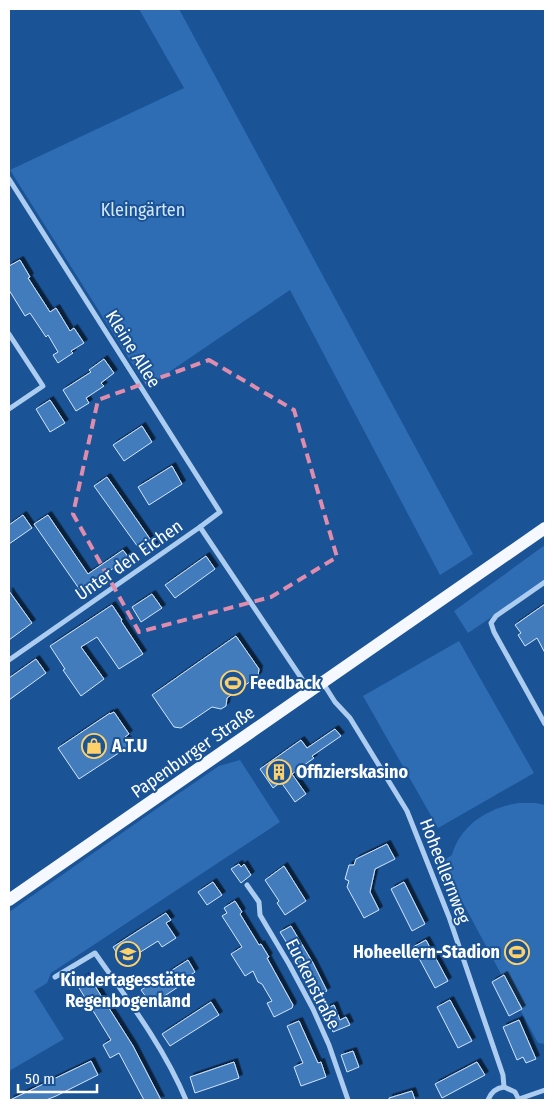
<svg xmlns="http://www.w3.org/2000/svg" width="554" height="1109" viewBox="0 0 554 1109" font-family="'Fira Sans Condensed',sans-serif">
<defs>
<filter id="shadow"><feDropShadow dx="3.5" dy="-3.5" stdDeviation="0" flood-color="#0009"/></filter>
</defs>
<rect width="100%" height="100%" fill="#1a5396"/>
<!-- green -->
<g fill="#2e6db4">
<path d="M139,9h40l294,545 -33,21 -150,-285 -143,97 -137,-217 174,-82z"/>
<path d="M545,545v36l-77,52 -14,-22z"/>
<path d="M459,641l75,132 -96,55 -75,-132z"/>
<path d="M240,760l40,62 -229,151 -4,10 -13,8 30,48 -55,32v-159l166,-116 44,-30z"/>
<path d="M519,803h16l10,2v239l-7,-1 -97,-181 11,-7c8,-30 37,-48 67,-52z"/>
</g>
<!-- building -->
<g fill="#437cbd" stroke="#d3e6fb" filter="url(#shadow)">
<path d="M20,260l10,17 -2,1 22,34 6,-4 14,23 4,-3 10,15 -13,8 2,2 -15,10 -5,-8 5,-3 -10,-17 -2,2 -16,-24 -5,3 -16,-26v-24z"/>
<path d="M104,359l10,14 -13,10 3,3 -18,12 3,5 -13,8 -13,-21 28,-18 -2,-2z"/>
<path d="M50,400l15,23 -15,9 -14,-23z"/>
<path d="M142,426l10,16 -28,19 -11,-16z"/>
<path d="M172,466l10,18 -33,21 -11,-18z"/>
<path d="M107,477l48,69 -12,8 -49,-68z"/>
<path d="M23,515l9,13 -23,16v-19z"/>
<path d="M48,515l40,59 35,-24 6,8 -49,32 -46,-66z"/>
<path d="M206,556l9,13 -40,29 -10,-13z"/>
<path d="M9,591l23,32 -23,17z"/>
<path d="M152,594l10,14 -21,14 -9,-15z"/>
<path d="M545,604v49l-8,-15 -12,8 -7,-11 3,-2 -6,-8z"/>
<path d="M112,605l10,15 -1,1 22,33 -24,15 -22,-32 -16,10 23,32 -23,17 -18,-26 2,-1 -15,-23z"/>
<path d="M236,636l23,33 -1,7 -31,22 -1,8 -5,3 -9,-2 -31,21 -7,-1 -22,-32z"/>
<path d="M36,659l10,14 -37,27v-22z"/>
<path d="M114,712l15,22 -4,3 6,8 -52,34 -21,-31 52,-35v1z"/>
<path d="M335,729l6,7 -29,20 2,2 -22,16 14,20 -11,8 -14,-20 -8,6 -13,-19 41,-29 6,8z"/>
<path d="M387,844l8,15 -20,10 -5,23 9,18 -15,8 -17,-31 2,-6 -4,-2 4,-14h5l2,-6z"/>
<path d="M239,864l2,3 3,-3 7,11 -10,8 -10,-14z"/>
<path d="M284,866l22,35 -21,14 -8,-12 2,-2 -14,-21z"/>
<path d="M213,882l9,13 -15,10 -9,-13z"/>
<path d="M404,882l21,42 -13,7 -21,-42z"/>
<path d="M235,901l7,11 -2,2 19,31 2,-1 8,13 -2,1 26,47 -1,3 -18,9 -7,-14 5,-2 -10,-17 -4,-2 -5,-11 -8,5 -14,-22 11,-7 -20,-31 5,-3 -3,-5z"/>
<path d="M166,913l5,7 -5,3 10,15 -14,9 -4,-6 -35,22 -10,-16z"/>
<path d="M291,926l22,37 14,28 -11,5 -13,-27 -23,-37z"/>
<path d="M426,940l22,41 -13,7 -22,-41z"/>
<path d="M188,960l7,12 -12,8 1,3 -21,14 -2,-3 -12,7 -8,-11z"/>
<path d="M88,975l45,71 28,54h-17l-25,-47 -9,5 -7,-13 8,-5 -35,-57z"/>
<path d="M504,975l18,34 -13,7 -17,-34z"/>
<path d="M450,1000l22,41 -14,7 -21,-41z"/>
<path d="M211,1002l8,13 -49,31 -8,-12z"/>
<path d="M334,1005l6,15 6,-3 4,8 -17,7 -10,-22z"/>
<path d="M519,1020l17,39 -10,4 -3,-6 -6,3 -14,-33z"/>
<path d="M299,1021l19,42 3,-1 5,15 -25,9 -7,-19 9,-4 -16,-37z"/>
<path d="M353,1051l6,16 -12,5 -6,-17z"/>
<path d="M91,1061l7,14 -42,21 -10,4h-36z"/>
<path d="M234,1062l5,16 -44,15 -5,-16z"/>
<path d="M477,1062l8,13 -43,23 -7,-14z"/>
<path d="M412,1091l3,9h-26v-2z"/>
</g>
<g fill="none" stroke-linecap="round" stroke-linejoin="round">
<!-- minor -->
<g stroke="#acccf0" stroke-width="5">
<path d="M9,179l211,333 -20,15"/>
<path d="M9,334l34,52 -34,23"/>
<path d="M545,582l-49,34 -5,7 3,9 51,92"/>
<path d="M9,660l191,-133 110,164"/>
<path d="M323,683l12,19 15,16 57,93 42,106 54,158 1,12"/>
<path d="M247,885l12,17 1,13 29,49 24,45 16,36 19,55"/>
<path d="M55,977l40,-24c33,47 69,94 91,147"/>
<path d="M519,1099l26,-9"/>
<path d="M488,1100c3,-8 8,-12 16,-13l11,5 4,8"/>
</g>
<!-- primary -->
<path stroke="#f5f9ff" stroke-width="12" d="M9,900l536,-372"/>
</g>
<!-- marked area -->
<path fill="none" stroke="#e08cad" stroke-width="4" stroke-dasharray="10 6" stroke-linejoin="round" d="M209,360l85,50 43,147 -66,40 -132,35 -66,-118 25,-114z"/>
<!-- icons -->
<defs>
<symbol id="stadium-ring" viewBox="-11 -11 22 22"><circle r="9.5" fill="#1a5396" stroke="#ffd16b" stroke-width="1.5"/><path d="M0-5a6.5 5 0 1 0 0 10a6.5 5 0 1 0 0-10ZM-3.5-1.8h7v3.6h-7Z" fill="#ffd16b"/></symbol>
<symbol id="shop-ring" viewBox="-11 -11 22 22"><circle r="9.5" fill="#1a5396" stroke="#ffd16b" stroke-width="1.5"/><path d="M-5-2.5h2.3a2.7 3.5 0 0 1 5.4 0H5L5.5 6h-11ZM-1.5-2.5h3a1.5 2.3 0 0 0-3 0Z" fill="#ffd16b"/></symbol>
<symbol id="building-ring" viewBox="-11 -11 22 22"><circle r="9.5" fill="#1a5396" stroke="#ffd16b" stroke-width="1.5"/><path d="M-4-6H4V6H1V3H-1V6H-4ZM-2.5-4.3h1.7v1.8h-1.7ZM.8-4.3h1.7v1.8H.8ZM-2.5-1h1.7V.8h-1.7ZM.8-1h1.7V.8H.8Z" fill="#ffd16b"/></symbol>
<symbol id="school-ring" viewBox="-11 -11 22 22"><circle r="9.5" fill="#1a5396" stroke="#ffd16b" stroke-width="1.5"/><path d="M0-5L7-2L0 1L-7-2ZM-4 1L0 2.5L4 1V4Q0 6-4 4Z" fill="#ffd16b"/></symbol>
</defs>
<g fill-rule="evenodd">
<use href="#stadium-ring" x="219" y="669" width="28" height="28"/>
<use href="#shop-ring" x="80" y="732" width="28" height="28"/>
<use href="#building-ring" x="265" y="758" width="28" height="28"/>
<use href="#stadium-ring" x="503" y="938" width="28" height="28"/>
<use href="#school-ring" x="114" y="940" width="28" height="28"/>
</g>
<g text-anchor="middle" stroke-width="4" stroke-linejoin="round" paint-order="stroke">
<!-- park labels -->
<g font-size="18" fill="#d3e6fb" stroke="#1a5396">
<text x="143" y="216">Kleingärten</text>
</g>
<!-- street labels -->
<g font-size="18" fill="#fff" stroke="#1a5396">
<text transform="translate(133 349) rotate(58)" y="6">Kleine Allee</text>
<text transform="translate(129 560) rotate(-35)" y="6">Unter den Eichen</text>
<text transform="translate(193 752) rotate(-35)" y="6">Papenburger Straße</text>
<text transform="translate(445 871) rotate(69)" y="6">Hoheellernweg</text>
<text transform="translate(313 984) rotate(63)" y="6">Euckenstraße</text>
</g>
<!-- poi labels -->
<g font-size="18" font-weight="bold" fill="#fff" stroke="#1a5396" text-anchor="start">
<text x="250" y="689">Feedback</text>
<text x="112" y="752">A.T.U</text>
<text x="296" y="778">Offizierskasino</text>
<text x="500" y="958" text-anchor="end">Hoheellern-Stadion</text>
<text x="128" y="986" text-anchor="middle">Kindertagesstätte<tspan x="128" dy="21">Regenbogenland</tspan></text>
</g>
</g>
<!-- border -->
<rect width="554" height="1109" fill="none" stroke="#ffffff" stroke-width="20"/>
<!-- scale -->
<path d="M18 1084v8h79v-8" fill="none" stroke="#ffffff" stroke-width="2.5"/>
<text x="25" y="1084" font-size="15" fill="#ffffff" stroke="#1a5396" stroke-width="4" paint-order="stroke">50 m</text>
</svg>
